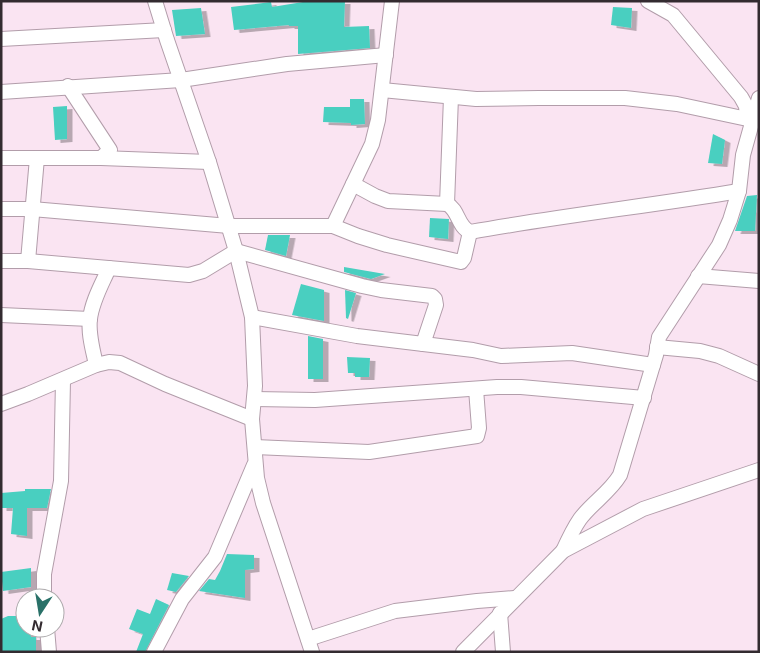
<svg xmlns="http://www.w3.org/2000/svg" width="760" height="653" viewBox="0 0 760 653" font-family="Inter,sans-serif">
<defs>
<filter id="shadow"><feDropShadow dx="5.5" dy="3" stdDeviation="0" flood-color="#0004"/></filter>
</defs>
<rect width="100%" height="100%" fill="#fae4f2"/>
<!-- building -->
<g fill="#4acfc0" filter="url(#shadow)">
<path d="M309,1h36l-1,26 25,-1 1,22 -72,6v-28h-9v-1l-55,5 -3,-23 40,-5 1,5z"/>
<path d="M613,7l19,1 -1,20 -20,-3z"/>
<path d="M201,8l4,26 -29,2 -4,-26z"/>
<path d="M350,99h14l1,25 -14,1v-2l-28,-1 1,-15h26z"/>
<path d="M67,106v33l-12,1 -2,-33z"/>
<path d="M713,134l12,6 -3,24 -14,-1z"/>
<path d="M757,195l-2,36h-20l12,-35z"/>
<path d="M430,218l19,1 -1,20 -19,-2z"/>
<path d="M268,235h22l-4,21 -21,-6z"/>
<path d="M344,267l41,7 -14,5 -27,-7z"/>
<path d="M301,284l23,6v31l-32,-6z"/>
<path d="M345,290l11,3 -8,26 -2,-1z"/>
<path d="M308,336l15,3v40h-15z"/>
<path d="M347,357l23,1 -1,19h-14v-4h-7z"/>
<path d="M25,489h26l-4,19h-20v28l-16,-2 2,-26h-12v-15l24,-2z"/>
<path d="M227,554l27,1v14l-9,1v28l-46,-7 10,-12 6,1 5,-9z"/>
<path d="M31,568v19l-28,4 -2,-19z"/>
<path d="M172,573l17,3 -13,16 -9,-2z"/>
<path d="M156,599l13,6 -24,47h-9l7,-18 -14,-5 8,-20 13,5z"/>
<path d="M8,616h17v12h5l1,9h5v15h-35v-33z"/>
</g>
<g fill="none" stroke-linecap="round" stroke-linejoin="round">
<defs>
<g id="minor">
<path d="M155,1l12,39 42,122 27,89 16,66 3,69 -3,33 5,59 6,25 49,149"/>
<path d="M648,1l25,14 68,82 5,9 1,13"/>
<path d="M1,39l163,-9"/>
<path d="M68,86l42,64 -9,8"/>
<path d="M382,90l94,9 63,-1h86l52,6 75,16"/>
<path d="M1,92l180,-12 106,-16 99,-9"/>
<path d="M1,158h100l108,4"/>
<path d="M353,184l22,12 13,5 59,3c12,6 10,22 23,28 89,-16 179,-26 269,-41"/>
<path d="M447,204l4,-107"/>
<path d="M1,209h31l197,17h104l25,10 29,9 74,17 3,-4 6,-26"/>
<path d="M333,226l39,-82 6,-24 14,-119"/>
<path d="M1,261h27l161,14 14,-4 33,-20 126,35 19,4 51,6 3,3 1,6 -13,39"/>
<path d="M28,261l9,-103"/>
<path d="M698,276l61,5"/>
<path d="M1,315l89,4"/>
<path d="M252,317l105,19 116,14 28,6 71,-3 81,12"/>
<path d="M657,347l43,4 19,5 40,18"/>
<path d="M96,365c-3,-15 -8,-31 -6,-46 2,-18 12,-35 19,-51"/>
<path d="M254,399l61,1 182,-13h24l123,11"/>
<path d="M1,404l27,-10 68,-29 13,-3 11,1 45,21 87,35"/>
<path d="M255,447l114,5 108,-16 2,-8 -3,-39"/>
<path d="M563,551c5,-11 10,-22 17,-32 12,-16 30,-27 40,-44l36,-120 3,-18 60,-92 11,-25 9,-29 4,-36 16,-57"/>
<path d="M44,598v-24l17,-93 2,-101"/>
<path d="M500,613l3,39"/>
<path d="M47,628l2,24"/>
<path d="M308,639l87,-28 82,-10 38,-3"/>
<path d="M154,652l28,-53 33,-42 39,-92"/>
<path d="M463,652l100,-101 80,-42 116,-39"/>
</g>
</defs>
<!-- minor casing -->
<use href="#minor" stroke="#b29daa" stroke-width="16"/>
<!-- minor -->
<use href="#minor" stroke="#fff" stroke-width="14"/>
</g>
<!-- border -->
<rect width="760" height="653" fill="none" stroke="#332b30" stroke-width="5"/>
<!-- north arrow -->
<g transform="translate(40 613) rotate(192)"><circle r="24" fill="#ffffff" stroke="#adaaac"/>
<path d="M0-4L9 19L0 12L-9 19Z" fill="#297168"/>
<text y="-8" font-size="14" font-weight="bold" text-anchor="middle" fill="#332b30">N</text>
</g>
</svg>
